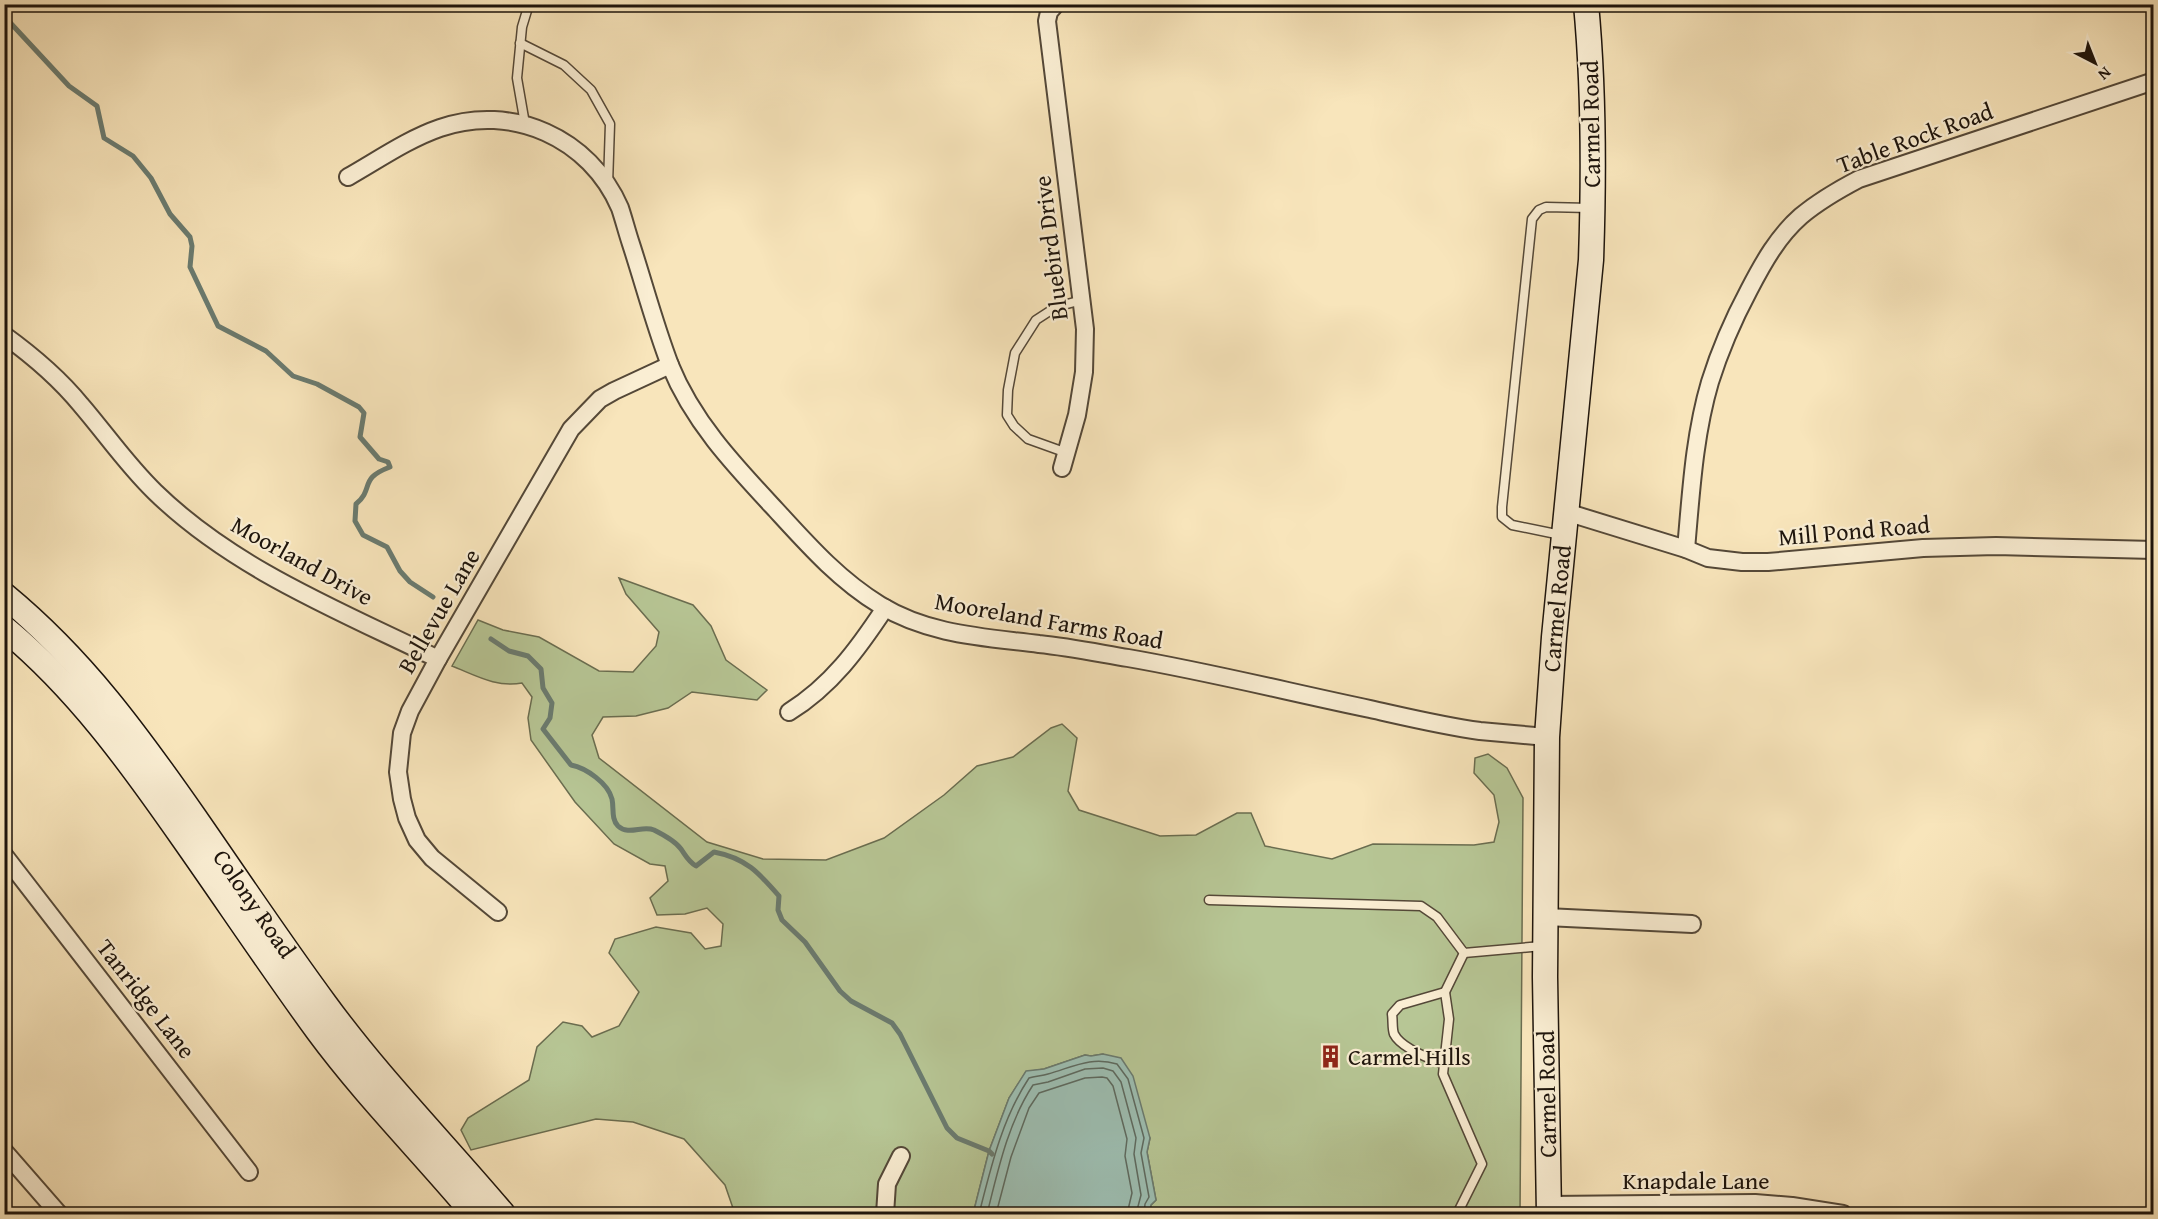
<svg xmlns="http://www.w3.org/2000/svg" width="2158" height="1219" viewBox="0 0 2158 1219" font-family="'Gentium Book Plus',serif">
<rect width="100%" height="100%" fill="#f8e5bb"/>
<filter id="stains"><feTurbulence type="fractalNoise" baseFrequency=".00333" numOctaves="4"/><feColorMatrix values="0 0 0 0 .2 0 0 0 0 .09 0 0 0 0 .02 0 0 0 .5 -.17"/></filter>
<radialGradient id="worn" r=".72"><stop offset=".6" stop-color="#630" stop-opacity="0"/><stop offset="1" stop-color="#630" stop-opacity=".3"/></radialGradient>
<!-- green -->
<path fill="#b7c695" stroke="#6a6d50" stroke-width="1.5" d="M619,578l74,27 18,21 15,34 41,30 -10,10 -65,-8 -24,16 -32,8 -33,1 -11,18 7,23 108,84 56,17 63,1 58,-22 60,-43 33,-29 36,-9 38,-29 11,-4 15,14 -9,53 11,19 81,26 36,-1 41,-22h14l14,33 67,13 41,-15 101,1 20,-3 5,-20 -5,-27 -20,-22 1,-15 13,-4 19,14 16,30 -3,416h-371l2,-9 5,-5 -9,-48 3,-14 -47,-84 -12,2 -6,-1 -41,14 -18,3 -17,26 -20,53 -16,63h-238l-10,-29 -41,-46 -51,-17 -37,-3 -125,31 -10,-20 7,-12 61,-38 8,-33 26,-25 19,4 10,11 27,-11 20,-34 -30,-39 6,-14 41,-12 35,6 14,16 16,-3 2,-22 -16,-16 -22,6 -28,1 -7,-17 18,-17 -3,-15 -15,-2 -36,-20 -39,-42 -44,-62 -3,-22 4,-21 -10,-14c-25,5 -47,-8 -70,-17l26,-46 25,10 36,7 60,34 34,1 23,-26 3,-14 -33,-38z"/>
<!-- water -->
<path fill="#9dbfb3" stroke="#6a7b70" stroke-width="1.5" d="M1103,1054l18,4 12,18 17,62 -3,14 9,48 -5,5 -2,9h-176l16,-63 20,-53 17,-27 18,-2 41,-14 6,1z"/>
<g fill="none" stroke-linecap="round" stroke-linejoin="round">
<!-- shore -->
<g stroke="#5d6a60" stroke-width="1.5">
<path d="M979,1214c12,-47 23,-95 50,-136 6,-2 13,-2 19,-4 25,-7 43,-18 69,-10l11,15 16,59 -3,15 8,44 -4,7 -1,10"/>
<path d="M987,1214c11,-44 21,-91 46,-129l15,-3 37,-13 18,-1 10,3 8,11 15,56 -2,16 7,41 -5,19"/>
<path d="M996,1214l15,-57 18,-49 10,-15 46,-15 17,-1 5,1 6,8 14,53 -2,17 7,37 -5,21"/>
</g>
<!-- stream -->
<g stroke="#6a7b70" stroke-width="5">
<path d="M4,16l65,70 28,20 7,32 29,18 18,22 19,36 20,23 2,9 -2,21 28,59 48,25 27,25 24,8 42,23 5,6 -4,24 19,22 9,3 2,5c-32,12 -15,21 -34,37l-1,17 8,14 24,12 13,24 10,11 23,15"/>
<path d="M491,639l18,12 19,5 13,13 2,19 9,15 -2,15 -7,11 28,36c15,3 37,18 41,34 2,9 -1,20 6,27 11,10 24,-1 36,4 8,4 22,12 27,19 5,7 7,12 15,17l18,-14c32,6 45,21 65,44l-1,14 4,10 23,22 35,49 11,10 41,22 8,11 47,94 10,10 32,13 3,3"/>
</g>
<defs>
<g id="service">
<path d="M520,43l44,22 27,25 19,34 -2,60"/>
<path d="M525,124l-8,-46 5,-51 7,-23"/>
<path d="M1067,453l-39,-14 -14,-13 -7,-11 1,-25 7,-37 21,-33 20,-13 26,-7"/>
<path d="M1561,535l-49,-10 -10,-8v-10l30,-288 7,-9 7,-3 44,1"/>
<path d="M1209,900l212,6 16,11 27,36 78,-7"/>
<path d="M1444,1064c-14,-5 -43,-16 -50,-30 -2,-5 -1,-14 -2,-20l8,-9 45,-13"/>
<path d="M1457,1214l25,-50 -39,-90 6,-55 -4,-27 19,-39"/>
</g>
<g id="minor">
<path d="M1056,4l-7,8 -2,9 38,308 -1,43 -7,43 -15,53"/>
<path d="M348,177c30,-17 60,-38 92,-49 72,-25 150,10 180,80 4,12 7,24 11,36 13,40 24,82 39,121 23,57 65,101 106,145 32,35 63,70 104,95 49,30 104,32 159,39 30,3 59,9 89,14 81,14 161,34 242,51 36,8 73,17 110,22 22,2 45,4 67,6"/>
<path d="M4,335c29,21 55,43 77,70 25,29 46,60 74,87 79,77 185,119 283,167"/>
<path d="M1566,512l120,37 22,9 34,4h26l155,-14 73,-2 158,4"/>
<path d="M1686,549c5,-55 8,-113 24,-167 10,-32 23,-62 39,-92 14,-27 29,-54 52,-74 18,-15 37,-26 58,-37l295,-98"/>
<path d="M789,712c42,-26 69,-63 96,-104"/>
<path d="M4,855l245,317"/>
<path d="M498,912l-66,-54 -15,-18 -10,-22 -5,-19 -4,-27 4,-39 8,-22 28,-52 133,-230 29,-30 14,-8 56,-26"/>
<path d="M1546,917l146,7"/>
<path d="M4,1151l55,63"/>
<path d="M1549,1205l206,-2 37,3 51,8"/>
<path d="M885,1214l2,-30 14,-28"/>
</g>
<g id="secondary">
<path id="s1" d="M4,595c79,65 133,140 191,223 43,62 85,125 130,186 54,74 119,140 178,210"/>
<path d="M4,628c72,59 126,134 179,210 45,64 89,130 135,193 48,65 105,122 156,183"/>
<path id="s2" d="M1549,1214l-4,-237 2,-240 7,-100 37,-377c3,-85 3,-171 -5,-256"/>
</g>
</defs>
<!-- service casing -->
<use href="#service" stroke="#544838" stroke-width="11"/>
<!-- minor casing -->
<use href="#minor" stroke="#544838" stroke-width="20"/>
<!-- secondary casing -->
<use href="#secondary" stroke="#1d140c" stroke-width="27"/>
<!-- service -->
<use href="#service" stroke="#faeed3" stroke-width="8"/>
<!-- minor -->
<use href="#minor" stroke="#faeed3" stroke-width="16"/>
<!-- secondary -->
<use href="#secondary" stroke="#faeed3" stroke-width="24"/>
</g>
<!-- icons -->
<defs>
<symbol id="building-bare" viewBox="-9 -9 18 18"><path d="M-4-6H4V6H1V3H-1V6H-4ZM-2.5-4.3h1.7v1.8h-1.7ZM.8-4.3h1.7v1.8H.8ZM-2.5-1h1.7V.8h-1.7ZM.8-1h1.7V.8H.8Z" fill="#8f2418" stroke="#faeed3" stroke-width="2.5" paint-order="stroke"/></symbol>
</defs>
<g fill-rule="evenodd">
<use href="#building-bare" x="1314" y="1040" width="33" height="33"/>
</g>
<g text-anchor="middle" stroke-width="4.5" stroke-linejoin="round" paint-order="stroke">
<!-- street labels -->
<g font-size="24" fill="#1d140c" stroke="#faeed3">
<text transform="translate(1591 124) rotate(-91)" y="8">Carmel Road</text>
<text transform="translate(1915 138) rotate(-20)" y="8">Table Rock Road</text>
<text transform="translate(1051 248) rotate(-97)" y="8">Bluebird Drive</text>
<text transform="translate(1854 531) rotate(-5)" y="8">Mill Pond Road</text>
<text transform="translate(302 561) rotate(29)" y="8">Moorland Drive</text>
<text dy="8" stroke="none"><textPath href="#s2" startOffset="606">Carmel Road</textPath></text>
<text transform="translate(439 611) rotate(-60)" y="8">Bellevue Lane</text>
<text transform="translate(1049 621) rotate(10)" y="8">Mooreland Farms Road</text>
<text dy="8" stroke="none"><textPath href="#s1" startOffset="399">Colony Road</textPath></text>
<text transform="translate(146 999) rotate(52)" y="8">Tanridge Lane</text>
<text transform="translate(1547 1094) rotate(-91)" y="8">Carmel Road</text>
<text x="1696" y="1189">Knapdale Lane</text>
</g>
<!-- poi labels -->
<g font-size="24" fill="#1d140c" stroke="#faeed3" text-anchor="start">
<text x="1348" y="1065">Carmel Hills</text>
</g>
</g>
<!-- margin -->
<rect width="2158" height="1219" fill="none" stroke="#f8e5bb" stroke-width="24"/>
<rect x="6" y="6" width="2146" height="1207" fill="none" stroke="#1d140c" stroke-width="3"/>
<rect x="12" y="12" width="2134" height="1195" fill="none" stroke="#1d140c" stroke-width="1.5"/>
<!-- north arrow -->
<g transform="translate(2095 63) rotate(138)" stroke="#faeed3" stroke-width="4.5" paint-order="stroke">
<path d="M0-4.5L10 22L0 15L-10 22Z" fill="#1d140c"/>
<text y="-9" font-size="16" font-weight="bold" text-anchor="middle" fill="#1d140c">N</text>
</g>
<rect width="100%" height="100%" filter="url(#stains)"/>
<rect width="100%" height="100%" fill="url(#worn)"/>
</svg>
